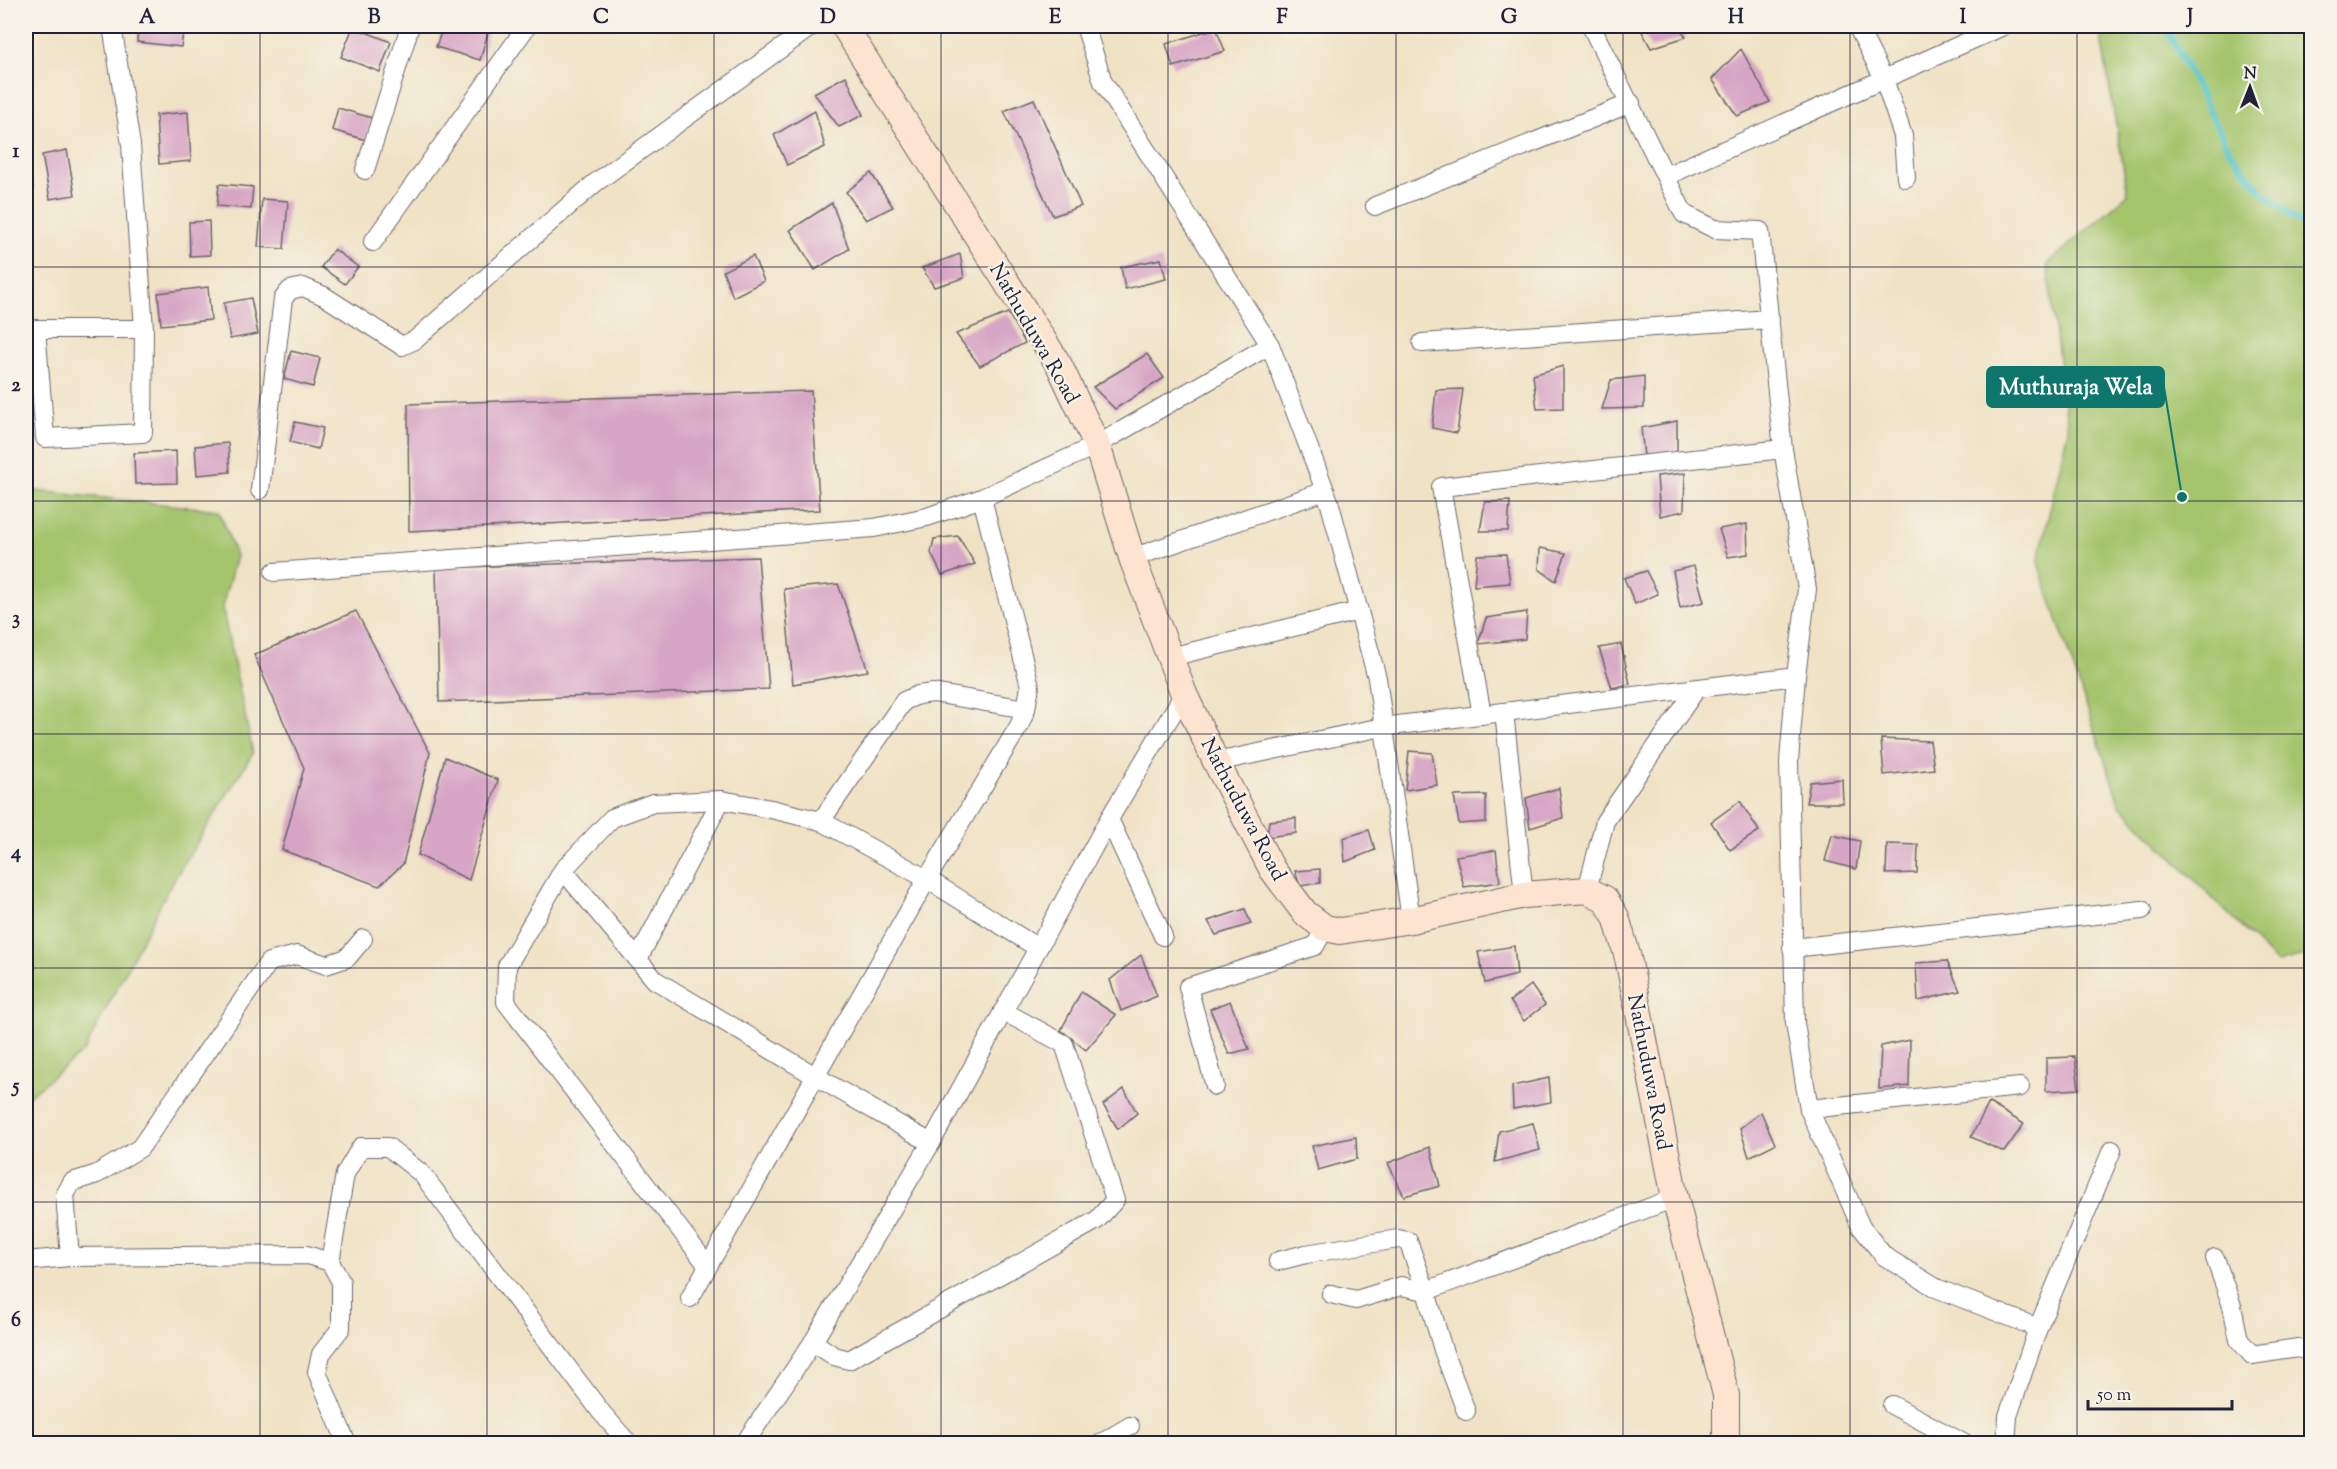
<svg xmlns="http://www.w3.org/2000/svg" width="2337" height="1469" viewBox="0 0 2337 1469" font-family="'Sorts Mill Goudy',serif">
<rect width="100%" height="100%" fill="#f7f3e8"/>
<filter id="ink" filterUnits="userSpaceOnUse"><feTurbulence type="fractalNoise" baseFrequency=".0167" numOctaves="2"/><feDisplacementMap in="SourceGraphic" scale="12" xChannelSelector="R" yChannelSelector="G"/><feConvolveMatrix kernelMatrix="1 2 1 2 8 2 1 2 1" color-interpolation-filters="sRGB"/></filter>
<filter id="wash" filterUnits="userSpaceOnUse"><feTurbulence type="fractalNoise" baseFrequency=".008" numOctaves="4" result="noise"/><feDisplacementMap in="SourceGraphic" scale="24" xChannelSelector="R" yChannelSelector="G"/><feGaussianBlur stdDeviation="1.35" result="paint"/><feColorMatrix in="noise" values="0 0 0 0 0 0 0 0 0 0 0 0 0 0 0 0 0 1.4 0 .05"/><feComposite in="paint" operator="in"/></filter>
<g filter="url(#wash)">
<rect width="100%" height="100%" fill="#f0e2c5"/>
<!-- green -->
<g fill="#a5c56d" stroke="#647454" stroke-width="1.5">
<path d="M2099,26h212l1,928 -35,9 -157,-158 -82,-242 30,-133 -21,-166 81,-70z"/>
<path d="M26,490l193,20 17,46 -14,51 31,146 -83,133 -86,165 -58,47z"/>
</g>
<g fill="none" stroke-linecap="round" stroke-linejoin="round">
<!-- stream -->
<path stroke="#5ac8ce" stroke-width="6" d="M2165,26l66,127 31,39 50,40"/>
</g>
<g id="blocks">
<!-- building -->
<g fill="#d7a5c5">
<path d="M138,26h46l-3,21 -44,-5z"/>
<path d="M443,26h34l12,3 -9,31 -44,-13z"/>
<path d="M1639,26h40l7,11 -35,11z"/>
<path d="M353,27l38,15 -11,30 -39,-15z"/>
<path d="M1216,28l9,23 -52,16 -7,-23z"/>
<path d="M1741,49l29,53 -33,14 -25,-37z"/>
<path d="M846,76l17,39 -24,12 -25,-34z"/>
<path d="M1034,99l47,107 -28,10 -49,-105z"/>
<path d="M338,108l34,10 -6,22 -34,-10z"/>
<path d="M815,111l10,36 -38,18 -13,-30z"/>
<path d="M188,112l3,49 -32,3 -3,-49z"/>
<path d="M67,150l8,45 -25,4 -8,-44z"/>
<path d="M29,167l4,22 -7,1v-22z"/>
<path d="M871,173l22,34 -27,13 -20,-28z"/>
<path d="M219,184l34,3 -2,22 -34,-3z"/>
<path d="M262,199l26,2 -4,48 -26,-2z"/>
<path d="M832,203l17,46 -34,21 -25,-40z"/>
<path d="M209,221l1,34 -20,1 -1,-34z"/>
<path d="M334,249l24,18 -13,17 -24,-17z"/>
<path d="M960,254l4,24 -30,9 -12,-19z"/>
<path d="M753,256l11,25 -31,16 -10,-26z"/>
<path d="M1161,259l5,20 -41,10 -4,-22z"/>
<path d="M208,287l3,33 -50,5 -3,-32z"/>
<path d="M251,298l7,36 -28,5 -6,-36z"/>
<path d="M1008,313l17,30 -45,23 -24,-32z"/>
<path d="M291,351l29,7 -7,29 -29,-8z"/>
<path d="M1147,354l17,24 -49,31 -22,-22z"/>
<path d="M1563,366v42l-26,1 -4,-34z"/>
<path d="M1644,376v32l-42,1 9,-29z"/>
<path d="M1463,389l-6,44 -25,-5 4,-38z"/>
<path d="M811,391l9,119 -411,21 -1,-127z"/>
<path d="M1677,421v32l-33,3 -3,-28z"/>
<path d="M295,422l28,6 -5,21 -28,-7z"/>
<path d="M228,443l2,29 -33,3 -2,-29z"/>
<path d="M176,451l1,32 -42,1 -1,-31z"/>
<path d="M1685,473l-1,38 -24,5 -3,-40z"/>
<path d="M1510,501l-2,30h-28l5,-29z"/>
<path d="M1747,524l1,30 -20,3 -9,-28z"/>
<path d="M958,536l17,28 -33,11 -11,-22 3,-14z"/>
<path d="M1540,548l26,5 -10,28 -17,-12z"/>
<path d="M1506,554l4,29 -36,3 3,-31z"/>
<path d="M758,557l11,132 -330,13 -3,-134z"/>
<path d="M1694,566l10,36 -24,6 -7,-37z"/>
<path d="M1646,571l12,23 -23,10 -11,-26z"/>
<path d="M838,584l30,87 -75,13 -9,-95z"/>
<path d="M356,611l74,142 -27,111 -24,22 -97,-36 22,-82 -50,-113z"/>
<path d="M1527,612l-2,27 -47,5 8,-26z"/>
<path d="M1621,644l9,40 -18,4 -13,-40z"/>
<path d="M1881,739l49,2 4,28 -50,6z"/>
<path d="M1409,751l23,2 5,32 -32,5z"/>
<path d="M445,757l53,23 -29,100 -51,-25z"/>
<path d="M1842,779l1,24h-37l4,-21z"/>
<path d="M1559,788l4,30 -33,10 -4,-30z"/>
<path d="M1486,795v27l-27,2 -5,-28z"/>
<path d="M1740,801l19,30 -29,19 -19,-28z"/>
<path d="M1296,818v15l-29,4 2,-16z"/>
<path d="M1369,830l6,20 -30,12 -2,-24z"/>
<path d="M1832,835l28,6 -4,28 -31,-8z"/>
<path d="M1887,844l31,1 -1,28 -31,1z"/>
<path d="M1496,850l4,32 -36,5 -8,-31z"/>
<path d="M1320,869v14l-20,3 -5,-15z"/>
<path d="M1245,909l6,15 -35,11 -8,-14z"/>
<path d="M1514,946l3,29 -32,8 -7,-31z"/>
<path d="M1141,955l16,41 -36,15 -11,-31z"/>
<path d="M1947,961l13,30 -42,10 -2,-38z"/>
<path d="M1531,985l14,20 -21,16 -14,-20z"/>
<path d="M1081,992l35,23 -30,35 -25,-20z"/>
<path d="M1230,1001l19,48 -20,5 -19,-45z"/>
<path d="M1910,1040l-1,46 -30,3 2,-43z"/>
<path d="M2075,1057l4,32 -33,2v-33z"/>
<path d="M1549,1078l2,24 -38,7 -1,-23z"/>
<path d="M1124,1089l13,24 -19,16 -15,-24z"/>
<path d="M1989,1103l35,21 -20,28 -33,-15z"/>
<path d="M1761,1112l14,32 -26,13 -9,-29z"/>
<path d="M1533,1123l7,27 -45,12 4,-31z"/>
<path d="M1356,1137l1,22 -39,11 -6,-24z"/>
<path d="M1430,1147l10,39 -36,10 -16,-33z"/>
</g>
</g>
</g>
<g filter="url(#ink)">
<use href="#blocks" fill-opacity="0" stroke="#6a656b" stroke-width="1.5"/>
<g fill="none" stroke-linecap="round" stroke-linejoin="round">
<defs>
<g id="street">
<path d="M112,26l19,119 13,184 -1,104 -98,5 -9,-109h108"/>
<path d="M1085,26l18,56 167,263 59,156 48,177 34,242"/>
<path d="M1591,26l93,188 31,15 45,2 23,218 24,140 -11,87 -7,85 6,262 14,86 52,118 23,29 52,32 102,40"/>
<path d="M1857,26l27,53 19,57 3,42"/>
<path d="M365,170l45,-144"/>
<path d="M1666,176l337,-150"/>
<path d="M1375,206l256,-103"/>
<path d="M373,242l154,-216"/>
<path d="M1422,343l348,-24"/>
<path d="M260,490l23,-191 7,-9 13,-3 21,9 78,50 13,-6 180,-157 217,-157"/>
<path d="M1132,558l193,-67"/>
<path d="M274,572l600,-44 53,-11 55,-19 115,-53 173,-100"/>
<path d="M1170,657l189,-46"/>
<path d="M1504,712l20,183"/>
<path d="M1482,715l-41,-228 342,-38"/>
<path d="M1216,762l166,-35 414,-51"/>
<path d="M1109,819l54,117"/>
<path d="M821,821l83,-120 14,-6 15,-2 93,16"/>
<path d="M563,870l92,110 160,96 116,67"/>
<path d="M1587,890l18,-69 92,-133"/>
<path d="M1792,948l350,-38"/>
<path d="M638,959l83,-159"/>
<path d="M1215,1086l-27,-99 127,-41 10,-18"/>
<path d="M1809,1109l211,-22"/>
<path d="M70,1257l-5,-62 7,-13 25,-8 43,-26 129,-186 28,-7 29,10 21,-7 16,-19"/>
<path d="M2215,1258l17,48 7,34 13,15 46,-7 14,4"/>
<path d="M26,1261l44,-4 237,-2 23,7 11,20v46l-20,26 -4,18 30,72"/>
<path d="M1278,1261l28,-7 92,-15 10,2 18,50 17,59 23,61"/>
<path d="M330,1262l15,-88 16,-27h27l34,27 179,238 28,32"/>
<path d="M708,1266l-202,-264 1,-36 56,-96 49,-52 41,-15 68,-3 50,9 50,12 106,58 111,69"/>
<path d="M1331,1294l25,6 45,-14 25,5 249,-93"/>
<path d="M690,1298l237,-419 92,-153 7,-17 4,-23 -48,-188"/>
<path d="M813,1342l21,14 15,4 248,-140 18,-20 -51,-156 -61,-33"/>
<path d="M1892,1405l73,39"/>
<path d="M744,1444l69,-102 118,-199 178,-324 75,-125"/>
<path d="M1100,1444l30,-18"/>
<path d="M2006,1444l2,-28 30,-88 74,-178"/>
</g>
<path id="secondary" d="M844,26l215,339 38,80 35,113 52,136 32,68 56,107 33,44 20,15 15,3 71,-11 113,-25 63,-5 18,9 11,18 12,41 47,240 51,197v49"/>
</defs>
<!-- street casing -->
<use href="#street" stroke="#6a656b" stroke-width="20"/>
<!-- secondary casing -->
<use href="#secondary" stroke="#6a656b" stroke-width="28"/>
<!-- street -->
<use href="#street" stroke="#fff" stroke-width="18"/>
<!-- secondary -->
<use href="#secondary" stroke="#fde4d0" stroke-width="26"/>
</g>
</g>
<!-- grid -->
<path fill="none" stroke="#22223b" stroke-width="1.5" stroke-opacity="0.55" d="M260,26v1418M487,26v1418M714,26v1418M941,26v1418M1168,26v1418M1396,26v1418M1623,26v1418M1850,26v1418M2077,26v1418M26,267h2286M26,501h2286M26,734h2286M26,968h2286M26,1202h2286"/>
<g text-anchor="middle" stroke-width="4.5" stroke-linejoin="round" paint-order="stroke">
<!-- street labels -->
<g font-size="21" fill="#22223b" stroke="#f7f3e8">
<text transform="translate(1035 333) rotate(60)" y="7">Nathuduwa Road</text>
<text transform="translate(1244 809) rotate(62)" y="7">Nathuduwa Road</text>
<text transform="translate(1650 1072) rotate(79)" y="7">Nathuduwa Road</text>
</g>
</g>
<!-- callouts -->
<path fill="none" stroke="#0f766e" stroke-width="2" d="M2182 497L2164 387"/>
<circle fill="#0f766e" stroke="#f7f3e8" stroke-width="2" cx="2182" cy="497" r="6"/>
<rect fill="#0f766e" stroke="#0f766e" stroke-width="2" x="1987" y="367" width="177" height="40" rx="6"/>
<g font-size="22" text-anchor="middle" font-weight="bold" fill="#fff">
<text x="2076" y="394">Muthuraja Wela</text>
</g>
<!-- margin -->
<rect width="2337" height="1469" fill="none" stroke="#f7f3e8" stroke-width="66"/>
<!-- north arrow -->
<g transform="translate(2250 87) rotate(1)" stroke="#f7f3e8" stroke-width="4.5" paint-order="stroke">
<path d="M0-4.5L10 22L0 15L-10 22Z" fill="#22223b"/>
<text y="-9" font-size="16" font-weight="bold" text-anchor="middle" fill="#22223b">N</text>
</g>
<!-- scale -->
<path d="M2088 1400v9h144v-9" fill="none" stroke="#22223b" stroke-width="3"/>
<text x="2097" y="1400" font-size="18" fill="#22223b" stroke="#f7f3e8" stroke-width="4.5" paint-order="stroke">50 m</text>
<rect x="33" y="33" width="2271" height="1403" fill="none" stroke="#22223b" stroke-width="2"/>
<g font-size="20" text-anchor="middle" font-weight="bold" fill="#22223b">
<text x="147" y="23">A</text>
<text x="374" y="23">B</text>
<text x="601" y="23">C</text>
<text x="828" y="23">D</text>
<text x="1055" y="23">E</text>
<text x="1282" y="23">F</text>
<text x="1509" y="23">G</text>
<text x="1736" y="23">H</text>
<text x="1963" y="23">I</text>
<text x="2190" y="23">J</text>
<text x="16" y="157">1</text>
<text x="16" y="391">2</text>
<text x="16" y="624">3</text>
<text x="16" y="858">4</text>
<text x="16" y="1092">5</text>
<text x="16" y="1326">6</text>
</g>
</svg>
